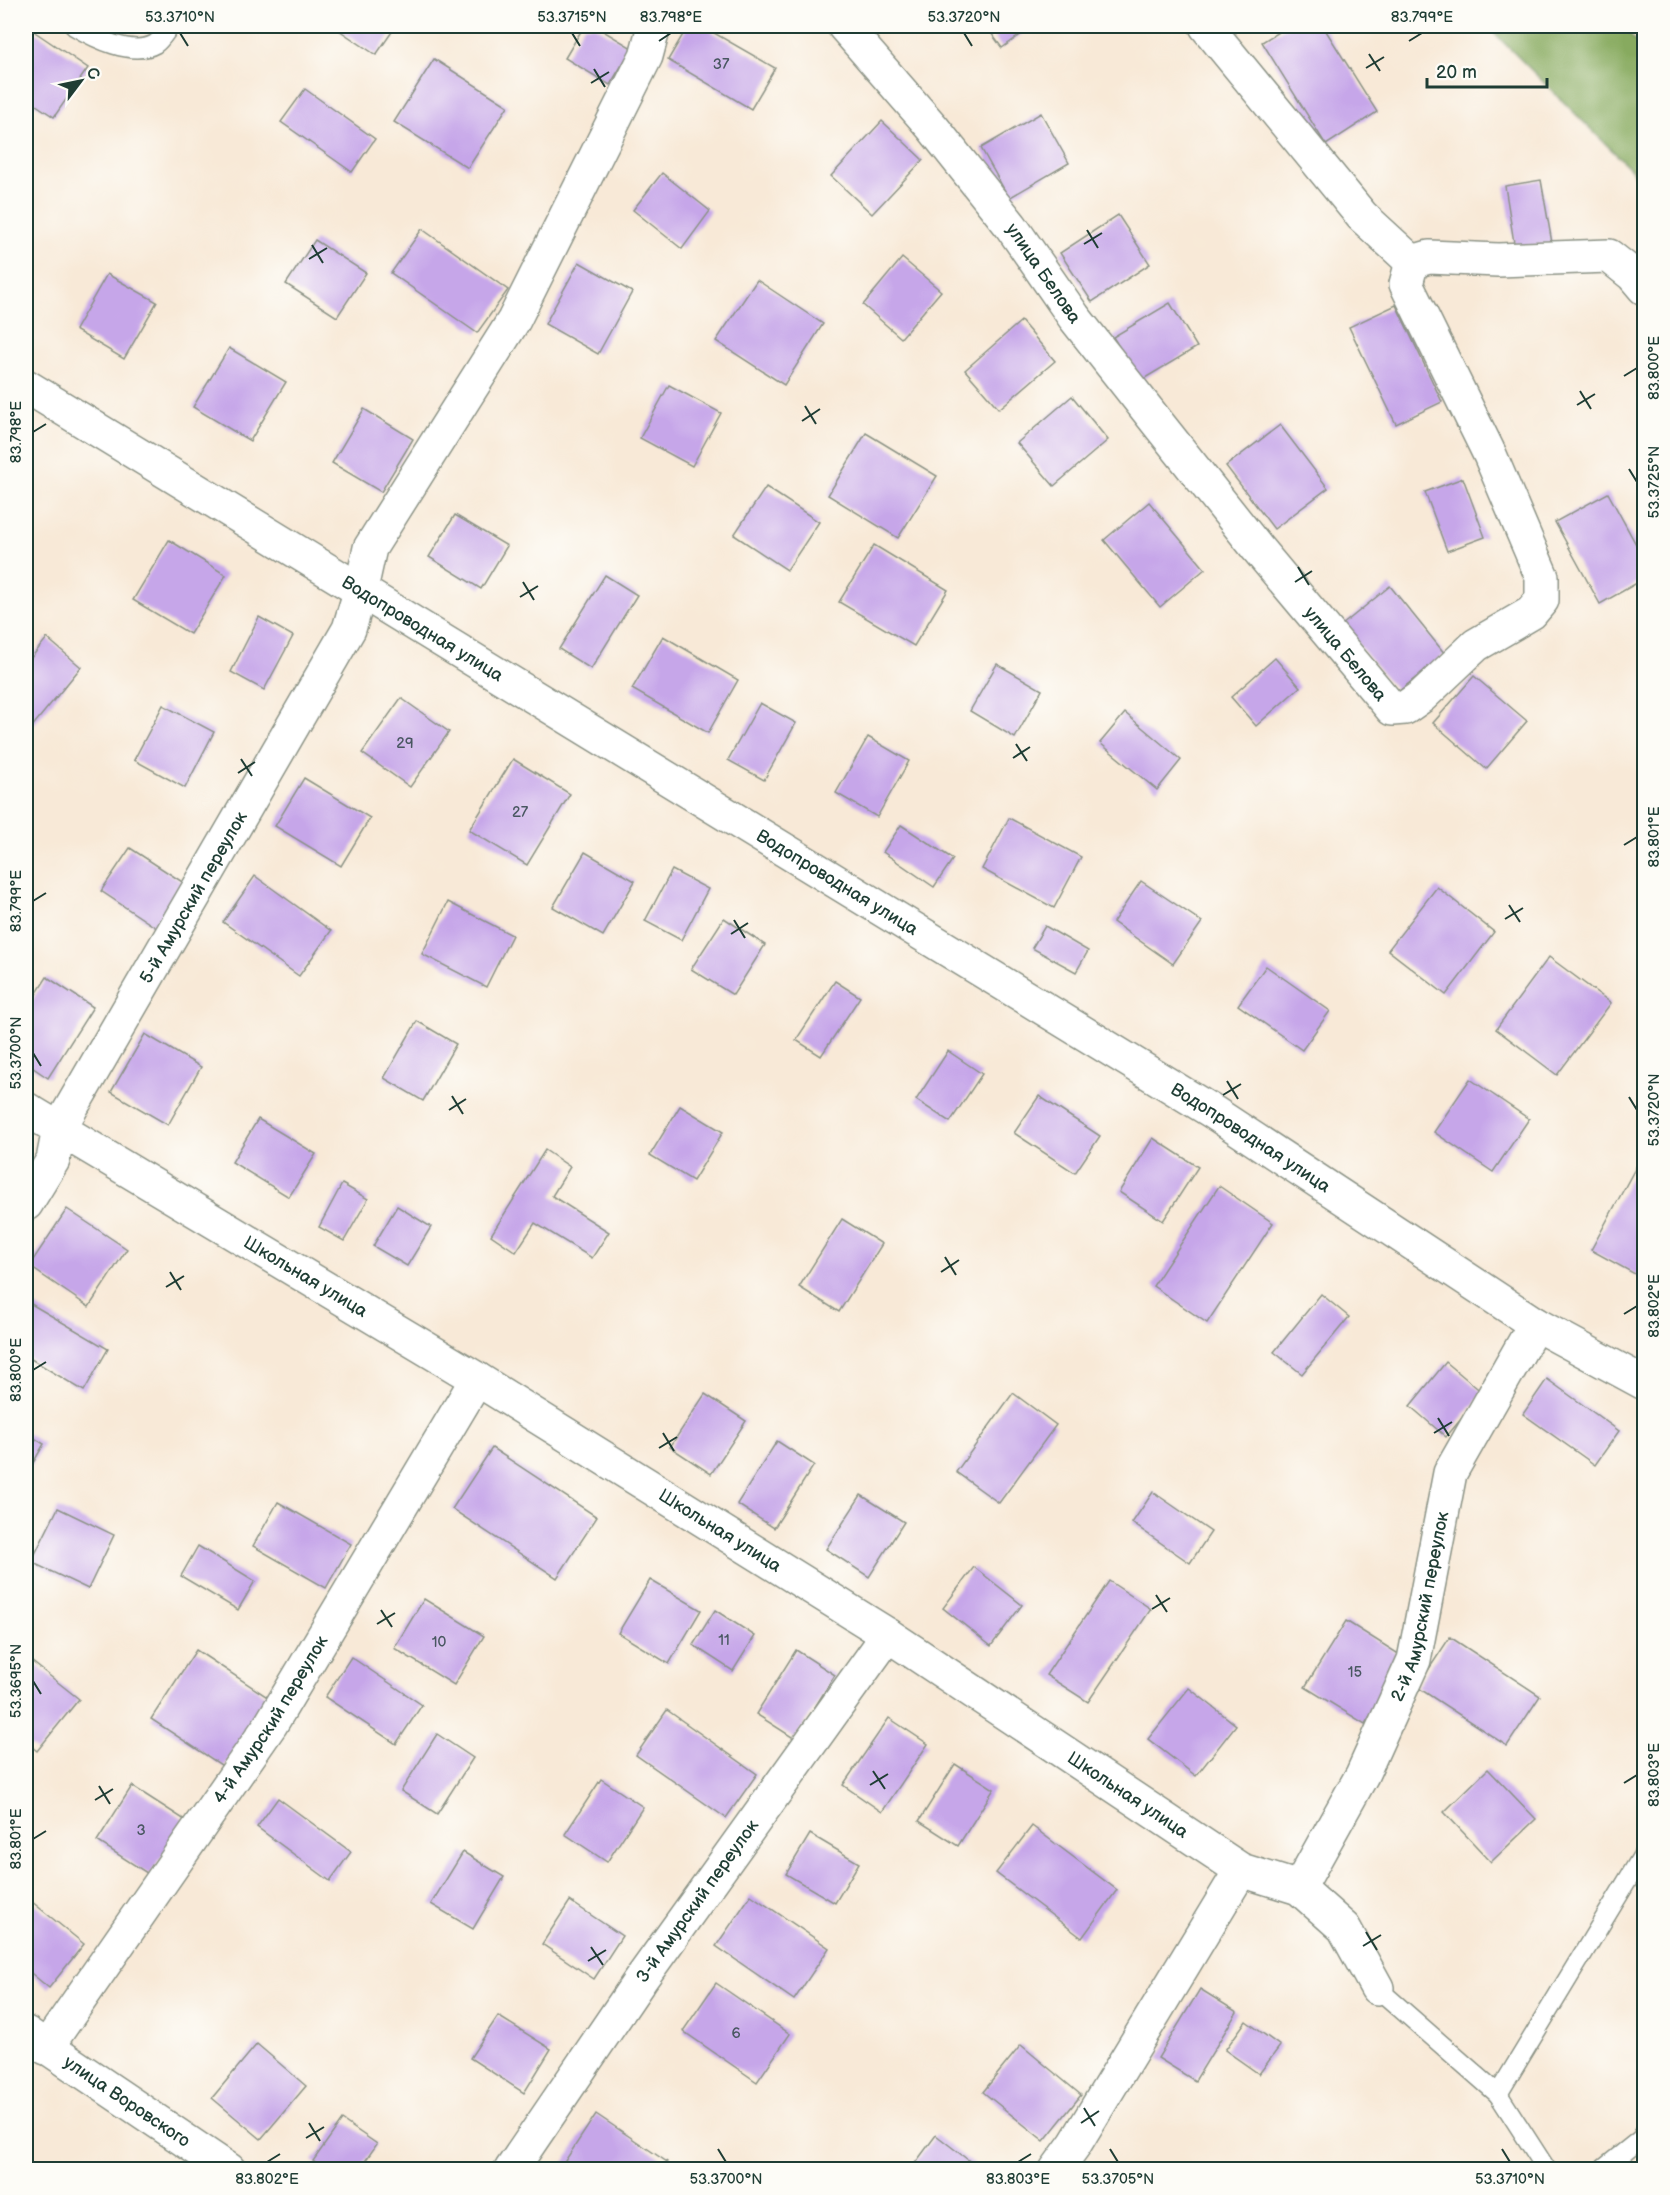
<svg xmlns="http://www.w3.org/2000/svg" width="1670" height="2195" viewBox="0 0 1670 2195" font-family="'Balsamiq Sans',sans-serif">
<rect width="100%" height="100%" fill="#fdfcf7"/>
<filter id="ink" filterUnits="userSpaceOnUse"><feTurbulence type="fractalNoise" baseFrequency=".0167" numOctaves="2"/><feDisplacementMap in="SourceGraphic" scale="12" xChannelSelector="R" yChannelSelector="G"/><feConvolveMatrix kernelMatrix="1 2 1 2 8 2 1 2 1" color-interpolation-filters="sRGB"/></filter>
<filter id="wash" filterUnits="userSpaceOnUse"><feTurbulence type="fractalNoise" baseFrequency=".008" numOctaves="4" result="noise"/><feDisplacementMap in="SourceGraphic" scale="24" xChannelSelector="R" yChannelSelector="G"/><feGaussianBlur stdDeviation="1.35" result="paint"/><feColorMatrix in="noise" values="0 0 0 0 0 0 0 0 0 0 0 0 0 0 0 0 0 1.4 0 .05"/><feComposite in="paint" operator="in"/></filter>
<g filter="url(#wash)">
<rect width="100%" height="100%" fill="#f8e9d7"/>
<!-- forest -->
<path fill="#87aa5f" stroke="#53744a" stroke-width="1.5" d="M1487,26h136l21,25v137l-13,-19z"/>
<g id="blocks">
<!-- building -->
<g fill="#c6a6e9">
<path d="M26,26l62,42 -34,49 -28,-19z"/>
<path d="M333,26h63l-20,29z"/>
<path d="M584,26h11l37,22 -22,37 -45,-27z"/>
<path d="M688,26h14l73,42 -24,41 -83,-49z"/>
<path d="M986,26h47l-31,22z"/>
<path d="M1288,26h35l54,86 -51,33 -64,-103z"/>
<path d="M434,59l74,47 -40,62 -74,-46z"/>
<path d="M305,89l70,50 -23,33 -71,-50z"/>
<path d="M1041,113l28,50 -60,35 -28,-50z"/>
<path d="M882,121l41,39 -51,54 -41,-38z"/>
<path d="M662,173l48,38 -28,38 -49,-39z"/>
<path d="M1541,180l11,63 -37,6 -10,-63z"/>
<path d="M1118,215l32,49 -58,38 -32,-49z"/>
<path d="M422,229l86,61 -31,43 -86,-60z"/>
<path d="M315,240l51,33 -29,44 -51,-33z"/>
<path d="M902,258l39,33 -40,47 -38,-33z"/>
<path d="M579,262l53,30 -34,62 -53,-30z"/>
<path d="M107,274l50,28 -33,57 -49,-29z"/>
<path d="M757,280l66,44 -39,61 -68,-44z"/>
<path d="M1170,303l27,44 -57,34 -27,-44z"/>
<path d="M1396,305l46,97 -46,22 -47,-97z"/>
<path d="M1021,321l34,40 -56,48 -34,-39z"/>
<path d="M229,348l57,34 -36,59 -57,-34z"/>
<path d="M669,385l52,28 -29,53 -52,-28z"/>
<path d="M1072,396l36,44 -54,46 -37,-43z"/>
<path d="M364,409l49,30 -32,53 -49,-29z"/>
<path d="M1280,425l48,63 -54,41 -48,-63z"/>
<path d="M866,433l71,43 -39,62 -70,-43z"/>
<path d="M1463,478l22,59 -38,14 -22,-59z"/>
<path d="M766,487l53,35 -32,48 -53,-35z"/>
<path d="M1608,493l36,66v20l-44,25 -45,-82z"/>
<path d="M1149,502l56,67 -45,38 -56,-67z"/>
<path d="M455,515l52,31 -26,43 -52,-32z"/>
<path d="M169,540l57,35 -36,59 -57,-34z"/>
<path d="M874,545l74,45 -34,56 -75,-44z"/>
<path d="M605,575l32,20 -46,74 -32,-20z"/>
<path d="M1390,586l55,68 -47,38 -56,-67z"/>
<path d="M259,617l34,19 -29,54 -33,-18z"/>
<path d="M663,636l75,44 -30,53 -76,-44z"/>
<path d="M47,638l34,29 -55,67v-70z"/>
<path d="M1275,658l25,29 -44,39 -25,-29z"/>
<path d="M997,664l45,26 -27,48 -45,-27z"/>
<path d="M1474,676l53,45 -41,48 -53,-46z"/>
<path d="M401,698l48,34 -39,55 -48,-34z"/>
<path d="M760,703l36,20 -32,57 -36,-20z"/>
<path d="M163,705l51,27 -29,56 -51,-28z"/>
<path d="M1125,713l56,47 -24,30 -57,-47z"/>
<path d="M868,737l41,24 -32,56 -41,-24z"/>
<path d="M513,759l57,35 -43,71 -58,-35z"/>
<path d="M304,778l66,40 -29,48 -66,-40z"/>
<path d="M1009,818l72,39 -27,51 -72,-39z"/>
<path d="M901,825l52,34 -19,28 -51,-35z"/>
<path d="M130,848l57,37 -29,44 -57,-38z"/>
<path d="M585,852l50,29 -32,55 -50,-29z"/>
<path d="M672,870l36,19 -27,51 -36,-19z"/>
<path d="M255,876l76,55 -32,45 -76,-54z"/>
<path d="M1141,881l61,41 -29,42 -60,-42z"/>
<path d="M1437,887l57,45 -48,63 -58,-45z"/>
<path d="M448,902l64,33 -26,52 -64,-33z"/>
<path d="M724,918l41,27 -32,50 -42,-26z"/>
<path d="M1045,926l43,25 -12,21 -44,-24z"/>
<path d="M1549,957l62,46 -54,72 -61,-46z"/>
<path d="M1266,966l64,45 -28,39 -64,-45z"/>
<path d="M47,977l46,30 -45,71 -22,-15v-53z"/>
<path d="M835,981l25,16 -39,59 -25,-16z"/>
<path d="M417,1021l39,23 -33,57 -39,-23z"/>
<path d="M145,1034l56,33 -33,58 -57,-33z"/>
<path d="M948,1051l34,23 -32,48 -34,-22z"/>
<path d="M1470,1079l59,40 -36,53 -59,-40z"/>
<path d="M1039,1096l61,40 -25,37 -61,-40z"/>
<path d="M680,1106l43,26 -30,49 -43,-26z"/>
<path d="M258,1119l58,35 -27,43 -57,-35z"/>
<path d="M1153,1138l45,29 -35,54 -44,-29z"/>
<path d="M545,1150l25,17 -18,29 57,36 -17,26 -57,-35 -19,29 -25,-17z"/>
<path d="M1644,1152v127l-53,-29z"/>
<path d="M342,1184l26,15 -24,42 -25,-14z"/>
<path d="M1219,1186l54,37 -66,100 -54,-37z"/>
<path d="M397,1206l34,21 -24,39 -34,-20z"/>
<path d="M67,1209l60,40 -38,58 -60,-41z"/>
<path d="M842,1219l40,25 -43,68 -40,-25z"/>
<path d="M1321,1294l28,23 -47,57 -28,-22z"/>
<path d="M26,1301l82,48 -24,42 -58,-35z"/>
<path d="M1446,1362l37,31 -37,44 -36,-31z"/>
<path d="M1547,1379l72,52 -24,34 -72,-51z"/>
<path d="M1013,1393l43,32 -57,78 -43,-31z"/>
<path d="M705,1394l41,27 -35,53 -41,-27z"/>
<path d="M26,1433l18,11 -18,31z"/>
<path d="M777,1441l37,24 -40,63 -37,-24z"/>
<path d="M492,1448l105,69 -40,61 -105,-69z"/>
<path d="M1153,1492l58,40 -21,31 -58,-40z"/>
<path d="M861,1495l43,27 -35,55 -43,-28z"/>
<path d="M278,1502l73,42 -25,44 -73,-42z"/>
<path d="M58,1508l56,27 -26,54 -57,-27z"/>
<path d="M198,1546l57,35 -17,29 -57,-34z"/>
<path d="M974,1567l48,38 -31,41 -48,-38z"/>
<path d="M650,1580l51,30 -32,54 -51,-31z"/>
<path d="M1109,1581l42,28 -63,93 -42,-27z"/>
<path d="M424,1599l60,37 -30,49 -60,-37z"/>
<path d="M715,1610l40,26 -22,35 -40,-26z"/>
<path d="M1346,1621l59,37 -40,66 -60,-37z"/>
<path d="M1450,1637l90,59 -33,50 -90,-59z"/>
<path d="M196,1650l73,48 -45,69 -73,-48z"/>
<path d="M796,1650l39,25 -40,64 -39,-25z"/>
<path d="M26,1657l53,42 -42,52 -11,-9z"/>
<path d="M351,1657l71,48 -26,39 -71,-47z"/>
<path d="M1189,1688l47,37 -40,51 -48,-37z"/>
<path d="M667,1710l90,64 -31,44 -90,-63z"/>
<path d="M889,1718l39,26 -46,68 -39,-27z"/>
<path d="M437,1734l36,24 -36,56 -36,-23z"/>
<path d="M955,1764l39,25 -36,57 -39,-25z"/>
<path d="M1488,1769l48,50 -45,43 -47,-50z"/>
<path d="M601,1779l42,28 -36,55 -42,-28z"/>
<path d="M132,1786l53,34 -35,55 -53,-34z"/>
<path d="M278,1798l73,54 -21,29 -73,-54z"/>
<path d="M1032,1826l85,64 -35,48 -86,-65z"/>
<path d="M810,1834l49,29 -24,40 -49,-29z"/>
<path d="M463,1852l41,25 -31,52 -42,-25z"/>
<path d="M751,1895l78,53 -35,52 -78,-54z"/>
<path d="M26,1897l58,47 -35,44 -23,-19z"/>
<path d="M570,1901l52,35 -28,43 -52,-35z"/>
<path d="M716,1983l74,51 -33,48 -74,-51z"/>
<path d="M1200,1989l37,23 -42,69 -37,-23z"/>
<path d="M498,2016l53,33 -27,44 -54,-35z"/>
<path d="M1246,2021l34,25 -21,28 -34,-24z"/>
<path d="M257,2044l49,42 -45,53 -49,-41z"/>
<path d="M1021,2045l60,50 -37,46 -61,-49z"/>
<path d="M596,2114l71,48 -4,8h-98l-4,-3z"/>
<path d="M342,2120l35,24 -18,26h-35l-11,-9z"/>
<path d="M936,2135l45,35h-71z"/>
</g>
</g>
</g>
<g filter="url(#ink)">
<use href="#blocks" fill-opacity="0" stroke="#8c9386" stroke-width="1.5"/>
<g fill="none" stroke-linecap="round" stroke-linejoin="round">
<defs>
<g id="service">
<path d="M74,26c20,12 58,31 81,18 6,-4 11,-13 15,-18"/>
<path d="M1377,1988l121,106 146,-241"/>
<path d="M1498,2094l49,76"/>
<path d="M1602,2170l40,-32 2,-5"/>
</g>
<g id="minor">
<path id="s1" d="M844,26l89,102 78,98 63,91 86,109 97,122 135,161 13,-1 17,-12 54,-51 55,-32 11,-13v-23l-52,-122 -84,-171 6,-22 17,-5 69,3 111,-4 24,19 11,13"/>
<path d="M1206,26l156,190 50,46"/>
<path id="s2" d="M26,386l1187,726 322,212 109,59"/>
<path id="s3" d="M26,1109l451,270 411,256 353,235 58,18 45,40 33,60"/>
<path id="s4" d="M26,1204l27,-44 6,-31 290,-500 12,-40 9,-41 144,-228 132,-264 8,-30"/>
<path id="s5" d="M1299,1888l63,-113 52,-115 36,-187 85,-149"/>
<path id="s6" d="M26,2033l203,137"/>
<path id="s7" d="M46,2048l225,-324 206,-345"/>
<path id="s8" d="M511,2170l130,-191 247,-344"/>
<path d="M1056,2170l19,-26 166,-274"/>
</g>
</defs>
<!-- service casing -->
<use href="#service" stroke="#8c9386" stroke-width="21"/>
<!-- minor casing -->
<use href="#minor" stroke="#8c9386" stroke-width="36"/>
<!-- service -->
<use href="#service" stroke="#fff" stroke-width="18"/>
<!-- minor -->
<use href="#minor" stroke="#fff" stroke-width="33"/>
</g>
</g>
<!-- ticks -->
<path fill="none" stroke="#1f3d34" stroke-width="2" d="M180,33l8,13M572,33l8,13M964,33l8,13M659,41l12,-8M1409,41l13,-8M1369,54l11,17M1366,68l18,-11M594,69l11,18M591,83l18,-11M1087,230l11,18M1084,244l18,-11M312,245l11,18M309,259l18,-11M1624,376l13,-8M1580,391l11,18M1577,405l18,-11M805,406l11,18M802,421l18,-12M33,432l13,-8M1629,469l8,13M1298,567l11,18M523,582l11,18M1295,582l17,-11M520,597l18,-11M1016,744l11,17M1013,758l17,-11M241,759l11,17M238,773l17,-11M1624,845l13,-8M33,901l13,-8M1509,905l11,17M1505,919l18,-11M734,920l11,18M731,934l17,-11M33,1053l8,13M1227,1081l11,18M1223,1095l18,-11M452,1096l11,18M1629,1097l8,13M449,1110l17,-11M945,1257l11,18M170,1272l11,18M941,1272l18,-12M166,1287l18,-11M1624,1314l13,-8M33,1370l13,-8M1438,1418l11,18M663,1433l11,18M1434,1433l18,-11M659,1448l18,-11M1156,1595l11,17M1152,1609l18,-11M381,1610l11,17M377,1624l18,-11M33,1681l8,13M873,1771l12,18M1624,1783l13,-8M870,1785l18,-11M99,1786l11,18M95,1800l18,-11M33,1839l13,-8M1366,1932l11,18M1363,1946l18,-11M591,1947l12,18M588,1961l18,-11M1084,2108l11,18M309,2123l11,18M1081,2123l18,-12M306,2138l18,-11M718,2149l8,13M1110,2149l8,13M1502,2149l8,13M267,2162l13,-8M1018,2162l13,-8"/>
<g text-anchor="middle" stroke-width="4.5" stroke-linejoin="round" paint-order="stroke">
<!-- number labels -->
<g font-size="15" fill="#495761">
<text x="721" y="69">37</text>
<text x="405" y="748">29</text>
<text x="520" y="817">27</text>
<text x="724" y="1645">11</text>
<text x="439" y="1647">10</text>
<text x="1355" y="1677">15</text>
<text x="141" y="1835">3</text>
<text x="736" y="2038">6</text>
</g>
<!-- street labels -->
<g font-size="18" fill="#1f3d34" stroke="#fdfcf7">
<text dy="6" stroke="none"><textPath href="#s1" startOffset="318">улица Белова</textPath></text>
<text dy="6" stroke="none"><textPath href="#s2" startOffset="465">Водопроводная улица</textPath></text>
<text dy="6" stroke="none"><textPath href="#s1" startOffset="804">улица Белова</textPath></text>
<text dy="6" stroke="none"><textPath href="#s2" startOffset="951">Водопроводная улица</textPath></text>
<text dy="6" stroke="none"><textPath href="#s4" startOffset="351">5-й Амурский переулок</textPath></text>
<text dy="6" stroke="none"><textPath href="#s2" startOffset="1437">Водопроводная улица</textPath></text>
<text dy="6" stroke="none"><textPath href="#s3" startOffset="326">Школьная улица</textPath></text>
<text dy="6" stroke="none"><textPath href="#s3" startOffset="812">Школьная улица</textPath></text>
<text dy="6" stroke="none"><textPath href="#s5" startOffset="309">2-й Амурский переулок</textPath></text>
<text dy="6" stroke="none"><textPath href="#s7" startOffset="398">4-й Амурский переулок</textPath></text>
<text dy="6" stroke="none"><textPath href="#s3" startOffset="1298">Школьная улица</textPath></text>
<text dy="6" stroke="none"><textPath href="#s8" startOffset="327">3-й Амурский переулок</textPath></text>
<text dy="6" stroke="none"><textPath href="#s6" startOffset="122">улица Воровского</textPath></text>
</g>
</g>
<!-- margin -->
<rect width="1670" height="2195" fill="none" stroke="#fdfcf7" stroke-width="66"/>
<!-- north arrow -->
<g transform="translate(81 81) rotate(58)" stroke="#fdfcf7" stroke-width="4.5" paint-order="stroke">
<path d="M0-4.5L10 22L0 15L-10 22Z" fill="#1f3d34"/>
<text y="-9" font-size="16" font-weight="bold" text-anchor="middle" fill="#1f3d34">С</text>
</g>
<!-- scale -->
<path d="M1427 78v9h120v-9" fill="none" stroke="#1f3d34" stroke-width="3"/>
<text x="1436" y="78" font-size="18" fill="#1f3d34" stroke="#fdfcf7" stroke-width="4.5" paint-order="stroke">20 m</text>
<rect x="33" y="33" width="1604" height="2129" fill="none" stroke="#1f3d34" stroke-width="2"/>
<g font-size="15" text-anchor="middle" fill="#1f3d34">
<text x="180" y="22">53.3710°N</text>
<text x="572" y="22">53.3715°N</text>
<text x="671" y="22">83.798°E</text>
<text x="964" y="22">53.3720°N</text>
<text x="1422" y="22">83.799°E</text>
<text transform="translate(1654 368) rotate(-90)" y="5">83.800°E</text>
<text transform="translate(16 432) rotate(-90)" y="5">83.798°E</text>
<text transform="translate(1654 482) rotate(-90)" y="5">53.3725°N</text>
<text transform="translate(1654 837) rotate(-90)" y="5">83.801°E</text>
<text transform="translate(16 901) rotate(-90)" y="5">83.799°E</text>
<text transform="translate(16 1053) rotate(-90)" y="5">53.3700°N</text>
<text transform="translate(1654 1110) rotate(-90)" y="5">53.3720°N</text>
<text transform="translate(1654 1306) rotate(-90)" y="5">83.802°E</text>
<text transform="translate(16 1370) rotate(-90)" y="5">83.800°E</text>
<text transform="translate(16 1681) rotate(-90)" y="5">53.3695°N</text>
<text transform="translate(1654 1775) rotate(-90)" y="5">83.803°E</text>
<text transform="translate(16 1839) rotate(-90)" y="5">83.801°E</text>
<text x="267" y="2184">83.802°E</text>
<text x="726" y="2184">53.3700°N</text>
<text x="1018" y="2184">83.803°E</text>
<text x="1118" y="2184">53.3705°N</text>
<text x="1510" y="2184">53.3710°N</text>
</g>
</svg>
